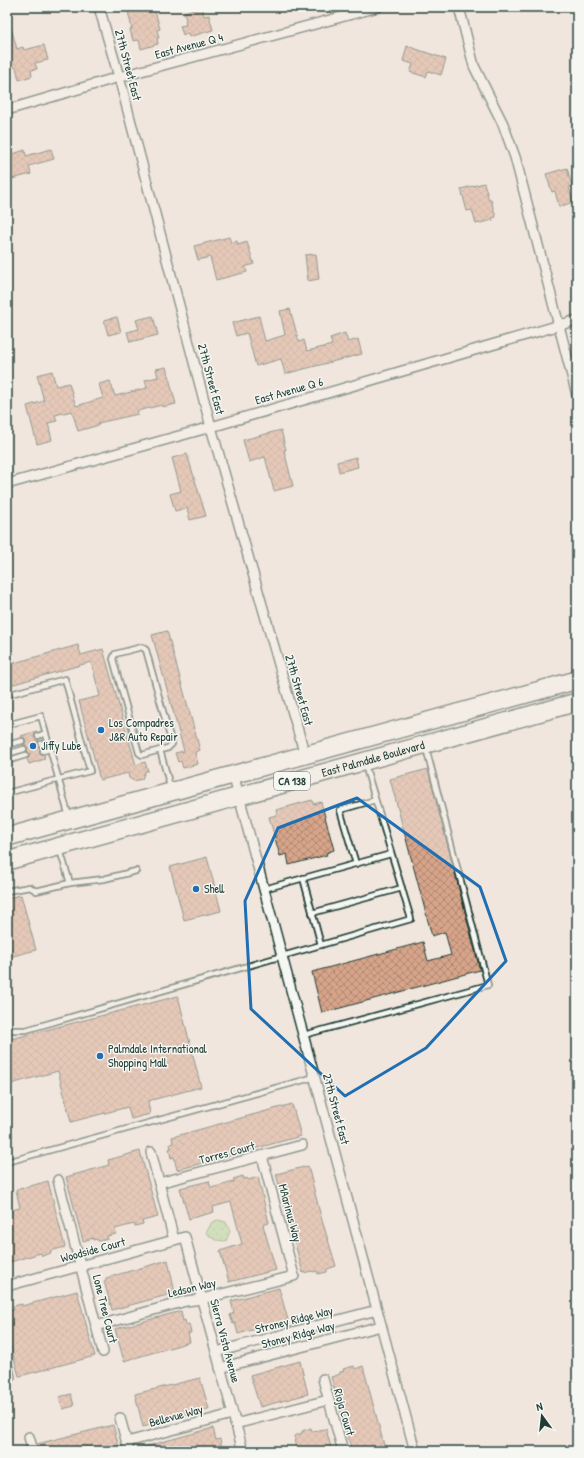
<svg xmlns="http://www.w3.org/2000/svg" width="584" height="1458" viewBox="0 0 584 1458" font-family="'Patrick Hand',sans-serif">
<defs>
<pattern id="park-dots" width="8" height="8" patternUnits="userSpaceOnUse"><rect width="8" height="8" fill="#add795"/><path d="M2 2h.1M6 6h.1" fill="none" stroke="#94b981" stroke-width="1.8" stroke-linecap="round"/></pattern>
<pattern id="building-cross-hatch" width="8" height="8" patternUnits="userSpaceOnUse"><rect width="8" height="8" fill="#d7a48a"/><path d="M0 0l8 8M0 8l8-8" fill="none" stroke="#ae8772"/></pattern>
</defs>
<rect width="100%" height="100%" fill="#f0e6dd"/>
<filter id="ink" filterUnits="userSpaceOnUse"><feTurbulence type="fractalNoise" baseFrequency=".025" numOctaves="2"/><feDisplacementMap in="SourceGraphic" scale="8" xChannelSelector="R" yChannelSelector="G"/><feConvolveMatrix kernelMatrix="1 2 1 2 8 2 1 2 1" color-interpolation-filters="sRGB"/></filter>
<g filter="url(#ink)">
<!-- park -->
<path fill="url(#park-dots)" stroke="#668a64" d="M218,1220l8,2 4,9 -4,10 -11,-1 -9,-7 6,-11z"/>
<!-- building -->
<g fill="url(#building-cross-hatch)" stroke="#1f3d34">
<path d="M127,7h27l6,22 -3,1 2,8h-2l1,6 -17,5 -2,-9 -6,1 -3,-12h2z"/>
<path d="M202,7l2,9 5,-1 4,15 -24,7 -1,-4 -5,2 -3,-9 6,-1 -1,-4 1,-1 -2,-8z"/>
<path d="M10,24l7,25 6,-2 1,3 20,-5 4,15 -13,3 2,6 -6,1 1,6 -13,4 -3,-13 -9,3v-45z"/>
<path d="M407,46l39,13 -5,16 -13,-4 -2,6 -16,-5 3,-8 -10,-3z"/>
<path d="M51,149l3,10 -25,7 2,8 -19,5 -5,-23 18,-6 1,6z"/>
<path d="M567,168l5,18 -3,1 4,15 -14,5 -4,-16 -3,1 -6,-18z"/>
<path d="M484,183l5,17h2l5,17 -4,1 1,2 -17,4 -4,-14 -5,1 -6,-22z"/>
<path d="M229,237l2,6 6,-2 1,4 9,-3 7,22 -9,3 2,5 -31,8 -6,-23 -12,3 -4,-14z"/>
<path d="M316,254l3,25 -11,2 -3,-26z"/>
<path d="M290,309l9,33 5,-2 3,11 25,-6 -2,-7 15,-5 3,9 10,-3 4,15 -77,20 -4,-15 -25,7 -9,-33 -11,3 -4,-13 27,-7 6,25 20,-6 -5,-24z"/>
<path d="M153,316l5,19 -28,7 -3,-10 12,-3 -3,-9z"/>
<path d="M117,317l4,15 -13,3 -4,-15z"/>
<path d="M166,367l10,37 -14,3v-2l-25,6 1,3 -40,9 1,2 -21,6 -6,-20 -17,4 2,6 -9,2 4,17 -15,4 -10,-38 17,-5 -7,-26 15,-4 4,15 13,-3 7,23 27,-8 -4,-14 11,-3 5,15 32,-8 -2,-8 13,-3 -2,-8z"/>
<path d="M281,430l5,20h-2l9,36 -19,5 -9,-34 -16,5 -6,-22z"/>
<path d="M187,454l19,62 -16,4 -3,-12 -12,3 -5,-17 11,-3 -9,-33z"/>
<path d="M356,457l2,10 -19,5 -2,-10z"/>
<path d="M167,631l33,119 -5,2 3,12 -15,4 -2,-7 -3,1 -3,-9 9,-2 -32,-116z"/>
<path d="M78,645l3,10 22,-6 33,116 9,-3 3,9h-3l-3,8 -8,2 -5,-3 -1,-5 -28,7 -21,-79 21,-5 -9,-34 -84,24v-21z"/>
<path d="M37,731l-3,6 2,2h3l-2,4 1,3 3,2 -1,4 4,3 1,4 -16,5 -2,-5 3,-5 -3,-3v-4l-4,-2 2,-3v-2l-4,-4z"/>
<path d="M428,769l52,201 -158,43 -10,-41 111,-30 5,19 23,-6 -6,-23 -13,4 -42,-157z"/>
<path d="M312,800l1,4 8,-2 13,48 -8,3 1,2 -38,10 -2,-11 -7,2 -11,-39 8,-2 -1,-5z"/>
<path d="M207,857l14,54 -37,9 -14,-53z"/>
<path d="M21,895l15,55 -27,7 -2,-8v-51z"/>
<path d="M178,996l23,91 -53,14 2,13 -19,5 -3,-12 -57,15 -13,-51 -51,14v-45z"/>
<path d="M292,1104l9,32 -124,34 -3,-13 -3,1 -2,-9 2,-1 -1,-4 3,-1 -1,-6z"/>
<path d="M140,1151l18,66 -16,4 1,3 -8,2 -1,-2 -19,5 1,5 -9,2 1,3 -10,2 -1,-2 -4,1v-2l-10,3 -17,-64 43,-12 -1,-5z"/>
<path d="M308,1166l13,51 15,49 -9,3v3l-9,2 -1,-3 -4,1 -1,-1 -9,2 -27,-99z"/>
<path d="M243,1176l1,3 3,-1 1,2 10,-3 11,46 -6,2 13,45 -47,12 -9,-31 22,-7 -11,-42 -18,5 1,5 -25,7 -9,-31 29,-7 2,7 23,-6 -1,-3z"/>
<path d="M48,1181l17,66 -15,4 1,2 -9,3 -1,-3 -34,10v-52l13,-3 -4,-18z"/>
<path d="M168,1260l7,33 -63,17 -8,-29h2v-3z"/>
<path d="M279,1288l9,32 -50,14 -3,-11 -2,1 -3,-9 4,-2 -3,-12z"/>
<path d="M77,1291l18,65 -75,20h-1l-12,-43v-21l7,-2 -1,-4 9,-2v2z"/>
<path d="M181,1311l2,10 2,-1 1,5 3,-1 2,9h-3l2,9 -66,19 -9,-32z"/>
<path d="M300,1361l8,33 -48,13 -10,-32z"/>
<path d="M354,1366l1,3 8,-3 22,83 -7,2h-26l-21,-74 9,-3v-2l4,-1 -1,-2z"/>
<path d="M200,1378l9,31 -66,18 -8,-33z"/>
<path d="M71,1394l3,12 -11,3 -4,-12z"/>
<path d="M113,1425l7,26h-33l-1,-3 -12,3h-35l-2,-7z"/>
<path d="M213,1428l3,12 4,-1 2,9 -2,1v2h-80v-3z"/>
<path d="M311,1428l1,3 14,-2 6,22h-34l-4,-15 8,-3v-2z"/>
</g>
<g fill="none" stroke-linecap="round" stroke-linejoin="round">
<defs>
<g id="lane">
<path d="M7,695l58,-16 25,92 -83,22"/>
<path d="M7,725l34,-9 28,101"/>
<path d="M38,736l8,-3"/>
<path d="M41,744l7,-2"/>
<path d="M7,745l15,-4"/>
<path d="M160,750l-18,5 -3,-2 -26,-94 2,-5 27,-7 4,3 26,94 -4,4 -8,2 11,40"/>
<path d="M43,751l7,-2"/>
<path d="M7,754l17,-5"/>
<path d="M7,761l19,-6"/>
<path d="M60,850l10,33"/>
<path d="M356,864l-16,-54 35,-10"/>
<path d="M303,878l18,67"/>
<path d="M264,889l127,-35"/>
<path d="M7,891l23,-4 6,4 34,-8 34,-4 32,-8"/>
<path d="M312,913l90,-25"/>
<path d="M7,960l2,11"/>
<path d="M7,1030h19l385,-111 -46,-154"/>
<path d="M304,1035l184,-50 -62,-237"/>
<path d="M7,1162l308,-85"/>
</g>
<g id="street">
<path d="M99,7l20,70 92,350 94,328"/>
<path d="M459,7l15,59 29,58 12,33 62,238"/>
<path d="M7,110l112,-33 259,-70"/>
<path d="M7,484l204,-57 366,-107"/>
<path d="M233,774l182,677"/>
<path d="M151,1152l23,88"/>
<path d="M58,1180l45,172"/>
<path d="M159,1183l143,-38"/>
<path d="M7,1286l178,-49 58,214"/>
<path d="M96,1326l90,-25 16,-2 92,-23 -32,-120"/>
<path d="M216,1352l161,-42"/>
<path d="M7,1365l3,12"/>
<path d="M220,1368l161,-42"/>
<path d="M323,1379l20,72"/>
<path d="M120,1418l9,33"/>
<path d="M235,1424l93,-24"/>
<path d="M29,1437l4,14"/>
<path d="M127,1442l105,-28"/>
</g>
<g id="highway">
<path d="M7,837l570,-157"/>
<path id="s1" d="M7,861l570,-159"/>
</g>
</defs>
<!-- lane casing -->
<use href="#lane" stroke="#1f3d34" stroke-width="8"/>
<!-- street casing -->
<use href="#street" stroke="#1f3d34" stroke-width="12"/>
<!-- highway casing -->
<use href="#highway" stroke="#1f3d34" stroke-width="20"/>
<!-- lane -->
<use href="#lane" stroke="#f6f6f2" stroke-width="4.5"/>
<!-- street -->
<use href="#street" stroke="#f6f6f2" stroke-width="9"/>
<!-- highway -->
<use href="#highway" stroke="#f6f6f2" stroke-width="17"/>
</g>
</g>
<!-- marked area -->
<path d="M0 0H584V1458H0ZM357,798l123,89 26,74 -80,87 -81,48 -94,-87 -6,-108 33,-73z" fill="#f0e6dd" fill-opacity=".55" fill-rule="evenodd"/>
<path fill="none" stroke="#1f6fb2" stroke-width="3" stroke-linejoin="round" d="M357,798l123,89 26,74 -80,87 -81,48 -94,-87 -6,-108 33,-73z"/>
<!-- markers -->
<g fill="#1f6fb2" stroke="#f6f6f2" stroke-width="1.5">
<circle cx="101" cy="730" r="4"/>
<circle cx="33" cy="746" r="4"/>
<circle cx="196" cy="889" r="4"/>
<circle cx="100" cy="1056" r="4"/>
</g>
<g text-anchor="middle" stroke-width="3" stroke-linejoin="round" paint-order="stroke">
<!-- shield labels -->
<rect fill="#f6f6f2" stroke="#60746d" stroke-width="1" x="274" y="772" width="36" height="18" rx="3"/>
<g font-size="11" font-weight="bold" fill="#1f3d34">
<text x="292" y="785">CA 138</text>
</g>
<!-- street labels -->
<g font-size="12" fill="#1f3d34" stroke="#f6f6f2">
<text transform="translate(189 46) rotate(-15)" y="4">East Avenue Q 4</text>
<text transform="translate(128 65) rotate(75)" y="4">27th Street East</text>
<text transform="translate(211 379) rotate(75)" y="4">27th Street East</text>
<text transform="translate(289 391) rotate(-16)" y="4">East Avenue Q 6</text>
<text transform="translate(299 690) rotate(74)" y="4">27th Street East</text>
<text dy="4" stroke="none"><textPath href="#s1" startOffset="380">East Palmdale Boulevard</textPath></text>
<text transform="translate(336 1109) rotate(75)" y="4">27th Street East</text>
<text transform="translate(227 1153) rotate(-15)" y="4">Torres Court</text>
<text transform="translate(290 1213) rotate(75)" y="4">MAarinus Way</text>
<text transform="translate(93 1250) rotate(-15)" y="4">Woodside Court</text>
<text transform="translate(192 1288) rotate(-13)" y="4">Ledson Way</text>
<text transform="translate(105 1309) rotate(76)" y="4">Lone Tree Court</text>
<text transform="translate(294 1320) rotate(-14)" y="4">Stroney Ridge Way</text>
<text transform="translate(298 1335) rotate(-15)" y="4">Stoney Ridge Way</text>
<text transform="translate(225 1341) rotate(75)" y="4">Sierra Vista Avenue</text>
<text transform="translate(344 1412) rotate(74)" y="4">Rioja Court</text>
<text transform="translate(176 1416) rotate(-15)" y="4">Bellevue Way</text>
</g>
<!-- poi labels -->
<g font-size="12" fill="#1f3d34" stroke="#f6f6f2" text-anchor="start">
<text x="109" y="727">Los Compadres<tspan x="109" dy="14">J&amp;R Auto Repair</tspan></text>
<text x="41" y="750">Jiffy Lube</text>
<text x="204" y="893">Shell</text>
<text x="108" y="1053">Palmdale International<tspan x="108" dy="14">Shopping Mall</tspan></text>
</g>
</g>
<!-- margin -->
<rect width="584" height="1458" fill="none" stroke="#f6f6f2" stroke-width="24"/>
<rect x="12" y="12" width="560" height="1434" fill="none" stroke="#1f3d34" stroke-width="1.5" filter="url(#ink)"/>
<!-- north arrow -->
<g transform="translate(542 1416) rotate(345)" stroke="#f6f6f2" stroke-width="3" paint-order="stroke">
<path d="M0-3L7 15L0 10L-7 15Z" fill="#1f3d34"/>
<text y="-6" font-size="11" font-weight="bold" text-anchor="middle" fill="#1f3d34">N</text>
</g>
</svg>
